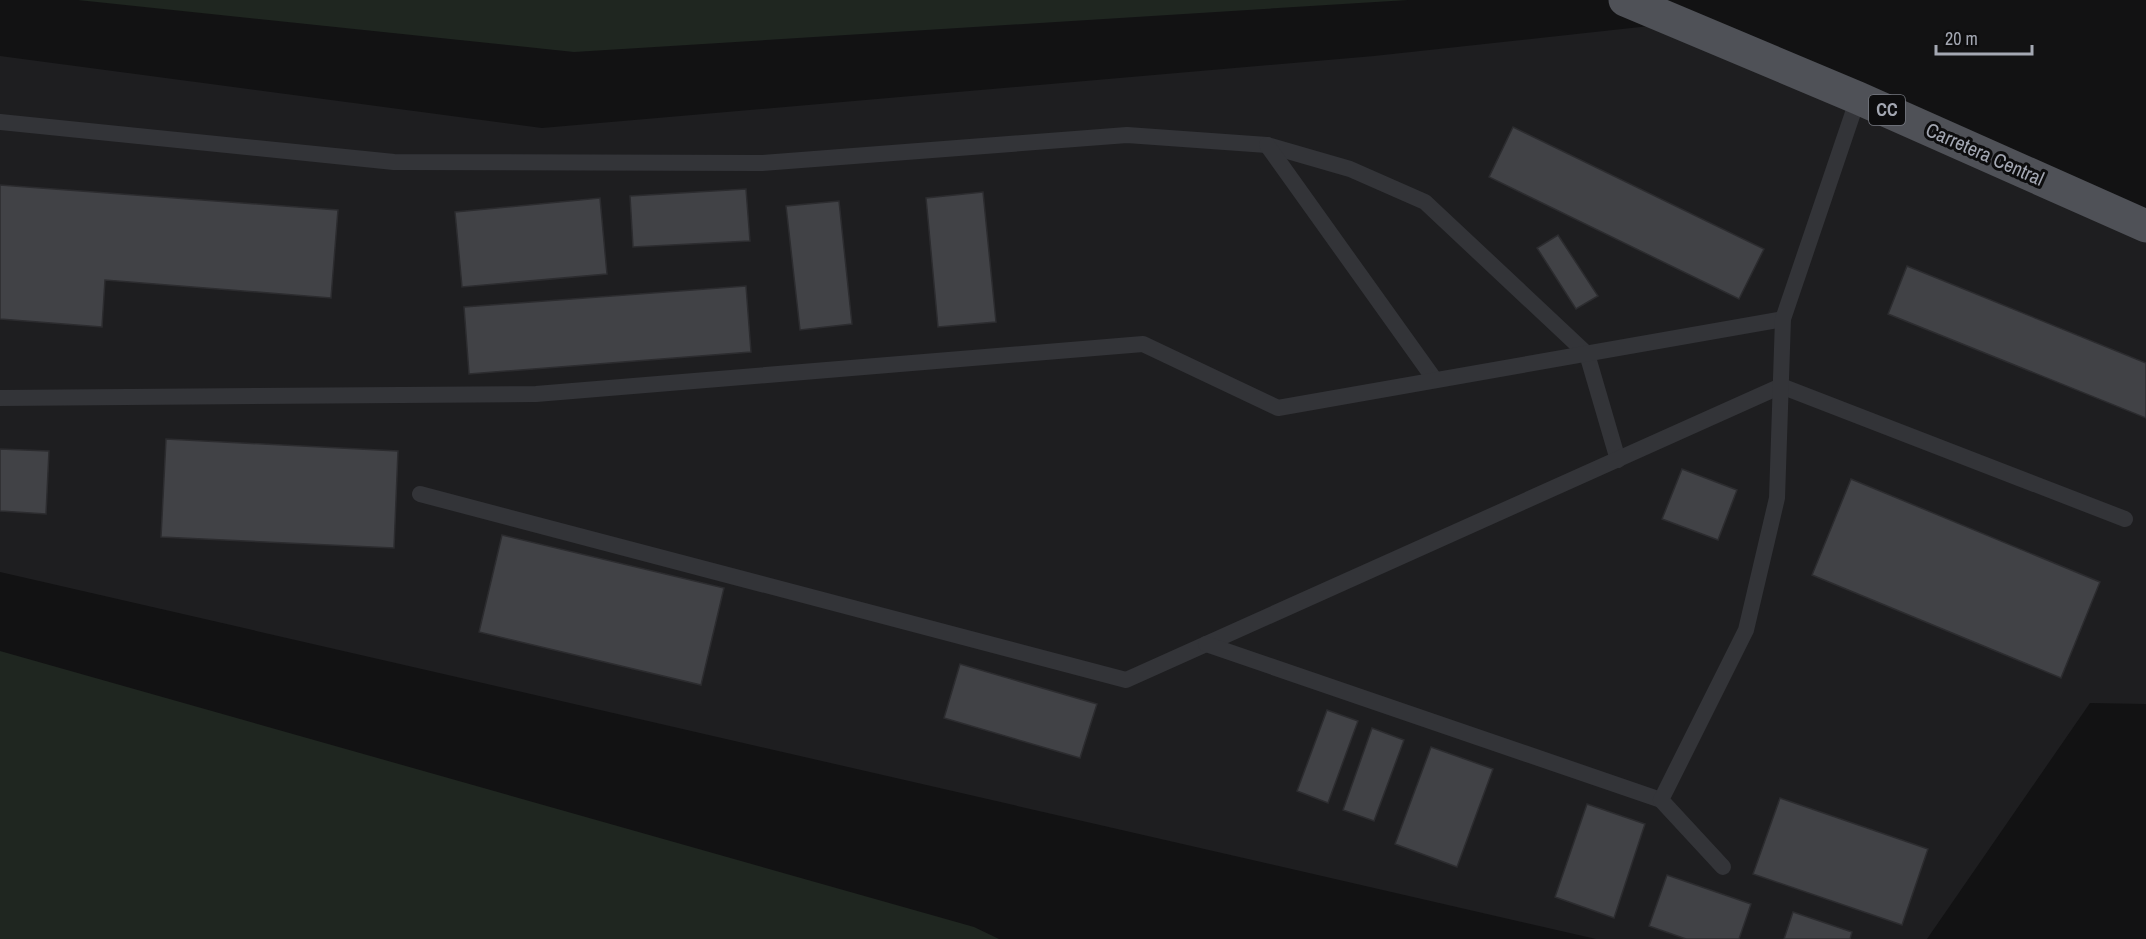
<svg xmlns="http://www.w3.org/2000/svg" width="2146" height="939" viewBox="0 0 2146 939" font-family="'Archivo Narrow',sans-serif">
<rect width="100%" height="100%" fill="#121213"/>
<!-- built -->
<path fill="#1e1e20" d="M1677,23l469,203v478l-56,-1 -163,236h-331l-1596,-367v-516l542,72 832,-72z"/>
<!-- green -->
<g fill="#1f2620">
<path d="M78,0h1330l-834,52z"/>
<path d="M0,651l974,276 25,12h-999z"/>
</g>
<!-- building -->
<g fill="#414246" stroke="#2c2c2f" stroke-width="1.5">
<path d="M1513,127l251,122 -25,50 -250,-122z"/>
<path d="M0,185l338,25 -7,88 -226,-18 -3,47 -102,-8z"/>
<path d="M746,189l4,52 -117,6 -3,-51z"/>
<path d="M983,192l13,130 -58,5 -12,-129z"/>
<path d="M600,198l7,76 -145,13 -7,-75z"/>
<path d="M839,201l13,123 -52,6 -14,-124z"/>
<path d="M1558,235l40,61 -22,13 -39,-61z"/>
<path d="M1907,266l239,97v55l-258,-104z"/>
<path d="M746,286l5,66 -282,22 -5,-67z"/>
<path d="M166,439l232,12 -4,97 -233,-11z"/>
<path d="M0,449l49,2 -3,63 -46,-3z"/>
<path d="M1682,469l55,21 -19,50 -56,-21z"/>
<path d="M1851,479l249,103 -39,96 -249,-103z"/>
<path d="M502,535l222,53 -23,97 -222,-53z"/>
<path d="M960,664l137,40 -17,54 -136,-40z"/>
<path d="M1327,710l31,11 -30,82 -31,-12z"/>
<path d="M1372,728l32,12 -30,81 -31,-11z"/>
<path d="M1431,747l62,22 -36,98 -62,-23z"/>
<path d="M1780,798l148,51 -26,76 -149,-51z"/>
<path d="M1587,804l58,20 -31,94 -59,-21z"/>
<path d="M1667,875l84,29 -12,35h-53l-37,-13z"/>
<path d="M1793,912l59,20 -2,7h-66z"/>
</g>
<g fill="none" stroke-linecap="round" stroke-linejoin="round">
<!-- service -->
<g stroke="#333438" stroke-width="16">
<path d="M0,122l394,40 368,1 365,-28 140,10 83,24 75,33 162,152 31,106"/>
<path d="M1267,145l168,235"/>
<path d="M0,398l536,-4 607,-50 135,64 505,-89"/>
<path d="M420,494l706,186 655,-294 344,133"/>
<path d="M1206,644l455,156"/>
<path d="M1723,867l-62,-67 85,-170 31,-132 6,-179 75,-221"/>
</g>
<!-- primary -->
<path stroke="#4f5157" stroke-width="33" d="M1625,0l233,98 288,128"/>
</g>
<g text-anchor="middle" stroke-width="6" stroke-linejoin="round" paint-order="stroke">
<!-- shield labels -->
<rect fill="#0d0d0e" stroke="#777a82" stroke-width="1.5" x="1869" y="95" width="36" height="30" rx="4.5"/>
<g font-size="18" font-weight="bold" fill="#a4a8b3">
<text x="1887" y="116">CC</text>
</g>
<!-- street labels -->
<g font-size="20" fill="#a4a8b3" stroke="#0d0d0e">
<text transform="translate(1985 154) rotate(24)" y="7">Carretera Central</text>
</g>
</g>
<!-- scale -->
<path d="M1936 45v9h96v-9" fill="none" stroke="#a4a8b3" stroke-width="3"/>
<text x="1945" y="45" font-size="18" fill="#a4a8b3" stroke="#0d0d0e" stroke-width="4.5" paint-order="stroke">20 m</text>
</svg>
